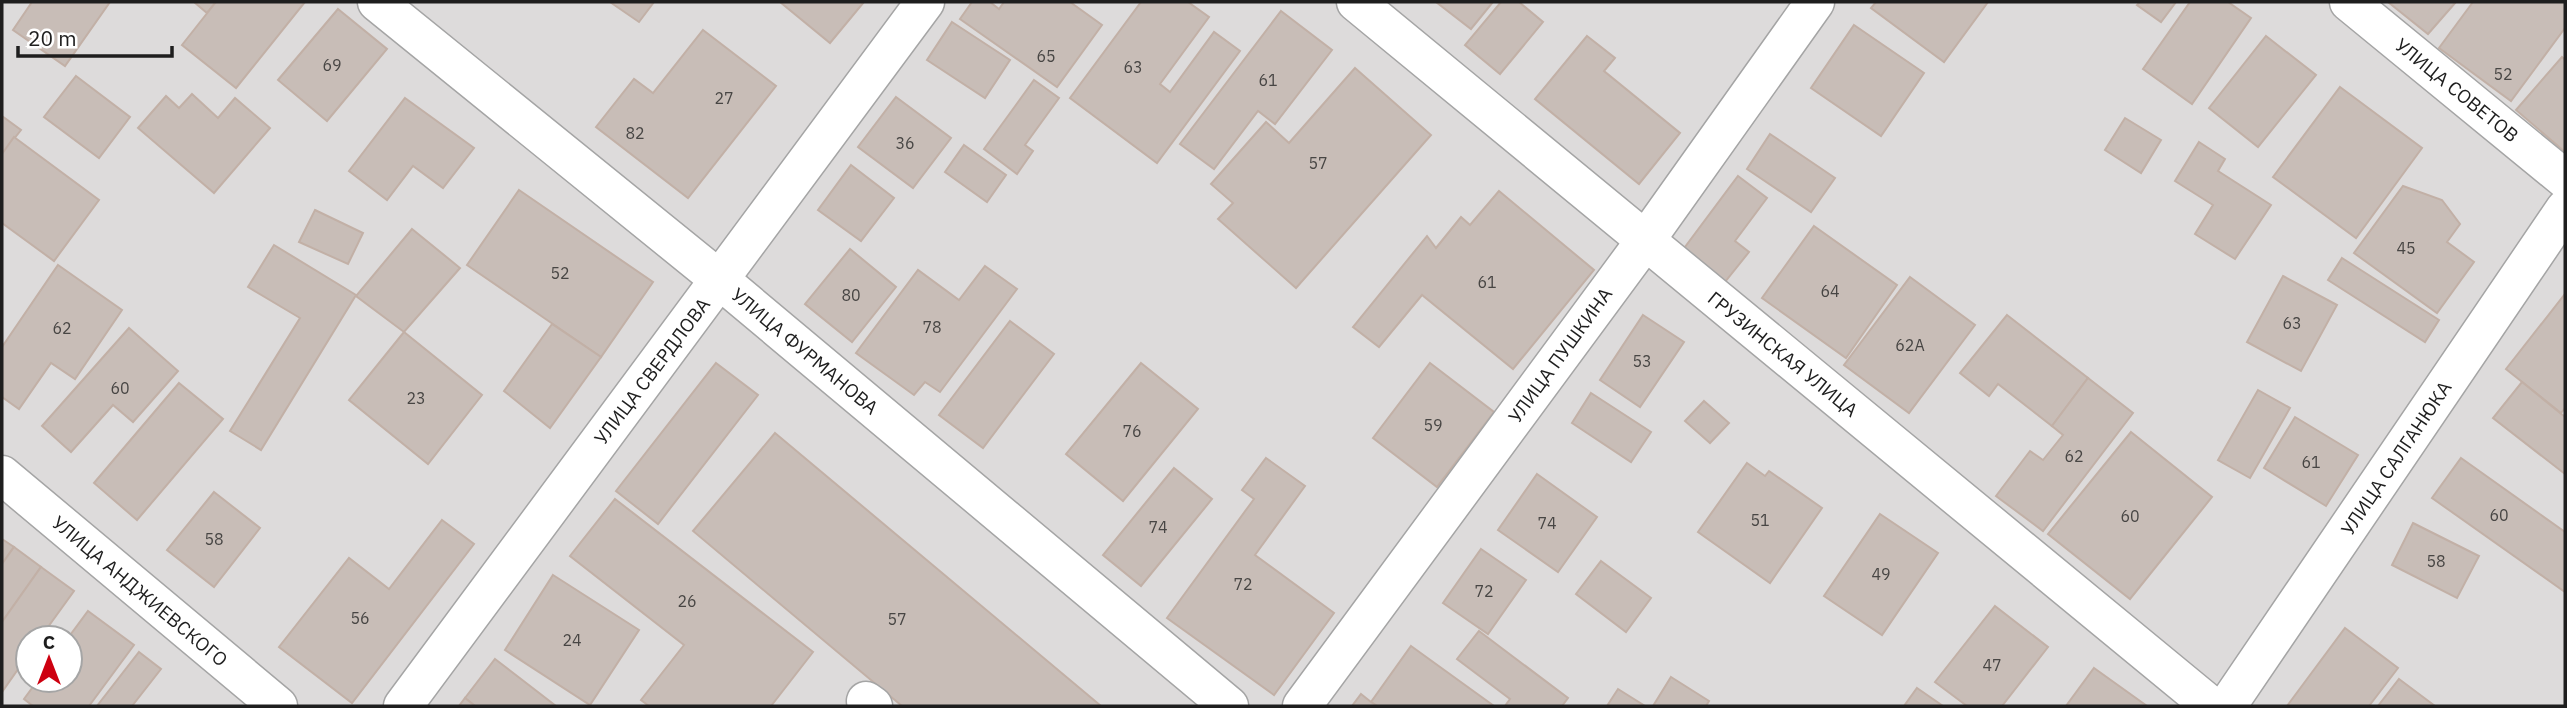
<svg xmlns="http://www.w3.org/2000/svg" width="2567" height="708" viewBox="0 0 2567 708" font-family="'IBM Plex Sans',sans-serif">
<rect width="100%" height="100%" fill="#f0ebe4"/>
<!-- residential -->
<path fill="#dddbdb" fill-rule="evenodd" d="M2,2h2563v704h-2563zM28,638h42v42h-42z"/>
<!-- building -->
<g fill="#c8bdb7" stroke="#c2b0a6" stroke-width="2">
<path d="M32,2h78l-45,64 -52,-36z"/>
<path d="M194,2h22l-9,11z"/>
<path d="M216,2h89l-69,86 -54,-43z"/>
<path d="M610,2h44l-15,20z"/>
<path d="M780,2h84l-34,41z"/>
<path d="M972,2h18l9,7 5,-7h66l32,23 -45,62 -97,-68z"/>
<path d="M1141,2h47l21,15 -49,67 10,8 44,-60 26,19 -83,112 -87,-65z"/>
<path d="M1436,2h57l-22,27z"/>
<path d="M1501,2h18l24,20 -43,52 -35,-29z"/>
<path d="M1876,2h112l-44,60 -73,-54z"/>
<path d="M2140,2h36l-15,20 -24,-17z"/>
<path d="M2190,2h38l23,16 -59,86 -49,-35z"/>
<path d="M2388,2h68l-28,32z"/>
<path d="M2473,2h92v26l-54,73 -72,-53z"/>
<path d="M338,9l49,40 -60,72 -49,-41z"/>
<path d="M1281,11l51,39 -57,74 -17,-13 -44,58 -34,-25z"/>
<path d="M952,22l58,38 -25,38 -58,-38z"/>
<path d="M1854,25l70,48 -43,63 -70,-48z"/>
<path d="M703,30l73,56 -88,112 -92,-71 38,-48 19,14z"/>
<path d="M1587,36l28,22 -11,13 76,62 -41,51 -104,-85z"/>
<path d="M2266,36l50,39 -58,72 -49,-39z"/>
<path d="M2562,57l3,3v92l-49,-42z"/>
<path d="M1355,68l76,67 -135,153 -78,-69 15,-16 -22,-19 55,-62 23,21z"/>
<path d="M76,76l54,41 -31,41 -55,-41z"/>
<path d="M1034,80l25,18 -34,47 8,6 -16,23 -33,-25z"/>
<path d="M2340,87l82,61 -66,90 -83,-61z"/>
<path d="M192,94l26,24 17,-20 35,30 -56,65 -76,-65 28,-32 13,12z"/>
<path d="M896,97l55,41 -38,50 -55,-41z"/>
<path d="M405,98l69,50 -31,40 -30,-22 -26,34 -38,-29z"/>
<path d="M2,116l19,14 -19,24z"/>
<path d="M2125,118l36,22 -20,33 -36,-23z"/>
<path d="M1770,134l65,44 -24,34 -64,-43z"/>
<path d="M14,137l85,63 -45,61 -52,-38v-69z"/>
<path d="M2199,142l26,17 -7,12 53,34 -36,54 -40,-25 18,-29 -38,-24z"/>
<path d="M964,145l42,30 -19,27 -42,-30z"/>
<path d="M851,165l43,33 -33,43 -43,-31z"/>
<path d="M1738,176l29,22 -32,43 14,11 -24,30 -43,-31z"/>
<path d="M2403,186l39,14 18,24 -13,18 27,20 -37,51 -83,-60z"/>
<path d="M519,190l134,92 -52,75 -134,-92z"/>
<path d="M1499,191l95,79 -81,99 -91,-74 -43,52 -26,-20 74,-91 9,12 25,-31 9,8z"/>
<path d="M315,210l48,23 -15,31 -49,-22z"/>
<path d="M1814,226l83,59 -51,73 -84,-60z"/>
<path d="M412,229l48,39 -56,64 -48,-36z"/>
<path d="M274,245l82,50 -95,155 -31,-19 70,-113 -52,-31z"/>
<path d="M850,249l46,38 -44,55 -47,-38z"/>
<path d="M2342,258l97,62 -14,22 -97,-62z"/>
<path d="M58,265l64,45 -47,69 -24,-16 -32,46 -17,-12v-50z"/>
<path d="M985,266l32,23 -77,103 -15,-10 -11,13 -58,-42 62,-83 41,30z"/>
<path d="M2283,276l54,29 -36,66 -54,-29z"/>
<path d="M1910,277l65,48 -66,88 -65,-48z"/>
<path d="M2565,294v114l-4,5 -55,-44z"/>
<path d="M1643,315l41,27 -44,65 -40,-27z"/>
<path d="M2007,315l81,63 -36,48 -54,-42 -9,12 -29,-23z"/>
<path d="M1010,321l44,33 -71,94 -44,-33z"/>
<path d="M552,324l49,33 -51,71 -46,-37z"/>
<path d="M129,328l49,43 -45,51 -20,-17 -42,47 -29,-26z"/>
<path d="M404,332l78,63 -54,69 -79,-64z"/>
<path d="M716,363l42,32 -100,129 -42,-33z"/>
<path d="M1141,363l57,46 -75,92 -57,-47z"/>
<path d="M1430,363l64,49 -57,75 -64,-49z"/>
<path d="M2088,378l45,35 -90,118 -47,-35 34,-45 13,9 20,-25 -11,-9z"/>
<path d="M2522,382l43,35v57l-72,-56z"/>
<path d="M179,383l44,36 -86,101 -43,-37z"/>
<path d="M2258,390l32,18 -40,70 -32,-18z"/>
<path d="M1591,393l60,39 -20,30 -59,-39z"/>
<path d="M1704,401l25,22 -19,20 -25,-22z"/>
<path d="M2295,417l63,38 -32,51 -62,-38z"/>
<path d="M2131,432l81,65 -82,102 -82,-65z"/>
<path d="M775,433l326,273h-199l-209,-175z"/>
<path d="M1266,458l39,28 -50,69 79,58 -60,82 -107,-77 87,-119 -12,-9z"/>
<path d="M2461,458l104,74v60l-133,-94z"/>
<path d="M1747,463l18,13 4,-5 53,37 -52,75 -72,-51z"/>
<path d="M1174,468l38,31 -71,87 -38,-31z"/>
<path d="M1537,474l60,43 -39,55 -60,-42z"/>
<path d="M214,492l46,36 -46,59 -47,-37z"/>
<path d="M615,499l198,153 -42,54h-122l-8,-6 43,-55 -114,-89z"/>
<path d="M1880,514l58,39 -56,82 -58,-39z"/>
<path d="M442,520l32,24 -122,159 -73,-56 70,-89 40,31z"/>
<path d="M2413,523l66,33 -22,42 -65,-33z"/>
<path d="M2,539l12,8 -12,17z"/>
<path d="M14,547l27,20 -39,55v-58z"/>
<path d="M1481,549l45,31 -38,54 -45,-31z"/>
<path d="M1601,561l50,37 -25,34 -50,-38z"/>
<path d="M41,567l33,24 -34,47h-12v17l-26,37v-70z"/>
<path d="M553,575l86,55 -49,75 -85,-55z"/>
<path d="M1995,606l53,41 -46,59h-35l-32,-24z"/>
<path d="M88,611l46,34 -45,61h-56l-9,-7 14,-19h32v-42h-2z"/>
<path d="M2345,628l53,40 -29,38h-82z"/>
<path d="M1479,631l89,67 -6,8h-57l5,-7 -53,-40z"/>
<path d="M1411,646l83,60h-117l-6,-4z"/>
<path d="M139,652l22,17 -29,37h-35z"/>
<path d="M495,659l61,47h-81l-10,-8z"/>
<path d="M2094,668l53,38h-81z"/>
<path d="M1671,677l38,24 -3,5h-53z"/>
<path d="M2399,679l36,27h-57z"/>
<path d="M1917,688l26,18h-39z"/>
<path d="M1618,689l27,17h-38z"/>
<path d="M1361,694l10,8 6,4h-25z"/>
<path d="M465,698l10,8h-16z"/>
</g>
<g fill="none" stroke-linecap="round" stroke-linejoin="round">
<defs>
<g id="minor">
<path d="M377,2l343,278 509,426"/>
<path d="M1356,2l855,704"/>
<path d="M2349,2l216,177"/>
<path d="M2,475l276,231"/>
<path d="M866,701l7,5"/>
<path d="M403,706l522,-704"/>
<path d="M1302,706l343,-465 170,-239"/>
<path d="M2227,706l338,-497"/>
</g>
</defs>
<!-- minor casing -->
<use href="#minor" stroke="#a5a5a5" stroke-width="41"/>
<!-- minor -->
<use href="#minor" stroke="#fff" stroke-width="38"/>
</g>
<g text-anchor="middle" stroke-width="6" stroke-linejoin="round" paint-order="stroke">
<!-- number labels -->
<g font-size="16" fill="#484644">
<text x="1046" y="62">65</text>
<text x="332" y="71">69</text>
<text x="1133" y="73">63</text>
<text x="2503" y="80">52</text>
<text x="1268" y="86">61</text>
<text x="724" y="104">27</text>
<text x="635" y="139">82</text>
<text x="905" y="149">36</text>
<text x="1318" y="169">57</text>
<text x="2406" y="254">45</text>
<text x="560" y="279">52</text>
<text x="1487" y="288">61</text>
<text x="1830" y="297">64</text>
<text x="851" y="301">80</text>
<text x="2292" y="329">63</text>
<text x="932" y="333">78</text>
<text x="62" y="334">62</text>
<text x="1910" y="351">62А</text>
<text x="1642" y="367">53</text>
<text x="120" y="394">60</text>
<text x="416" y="404">23</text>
<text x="1433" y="431">59</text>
<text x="1132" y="437">76</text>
<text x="2074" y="462">62</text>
<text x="2311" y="468">61</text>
<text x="2499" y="521">60</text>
<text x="2130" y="522">60</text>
<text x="1760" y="526">51</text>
<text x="1547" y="529">74</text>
<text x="1158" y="533">74</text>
<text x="214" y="545">58</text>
<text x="2436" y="567">58</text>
<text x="1881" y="580">49</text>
<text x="1243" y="590">72</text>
<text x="1484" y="597">72</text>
<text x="687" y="607">26</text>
<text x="360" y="624">56</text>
<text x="897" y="625">57</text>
<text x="572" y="646">24</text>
<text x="1992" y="671">47</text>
</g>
<!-- street labels -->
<g font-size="19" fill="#1e1e1e" stroke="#fff">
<text transform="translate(2457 90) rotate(39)" y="7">УЛИЦА СОВЕТОВ</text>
<text transform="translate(805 351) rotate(40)" y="7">УЛИЦА ФУРМАНОВА</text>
<text transform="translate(1783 354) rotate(39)" y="7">ГРУЗИНСКАЯ УЛИЦА</text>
<text transform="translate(1560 355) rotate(-54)" y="7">УЛИЦА ПУШКИНА</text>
<text transform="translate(652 371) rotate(-53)" y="7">УЛИЦА СВЕРДЛОВА</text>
<text transform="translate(2396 458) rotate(-56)" y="7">УЛИЦА САЛГАНЮКА</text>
<text transform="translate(140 591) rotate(40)" y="7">УЛИЦА АНДЖИЕВСКОГО</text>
</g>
</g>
<!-- border -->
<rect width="2567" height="708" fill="none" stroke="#1e1e1e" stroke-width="7"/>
<!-- north arrow -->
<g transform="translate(49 659)"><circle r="33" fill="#ffffff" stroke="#a5a5a5" stroke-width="2"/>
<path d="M0-5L12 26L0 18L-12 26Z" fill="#cd0010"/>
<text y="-10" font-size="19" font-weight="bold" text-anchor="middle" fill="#1e1e1e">С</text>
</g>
<!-- scale -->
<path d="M18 46v10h154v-10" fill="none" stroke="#1e1e1e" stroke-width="3.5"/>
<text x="28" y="46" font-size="21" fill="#1e1e1e" stroke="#ffffff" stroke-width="5" paint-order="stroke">20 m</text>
</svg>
